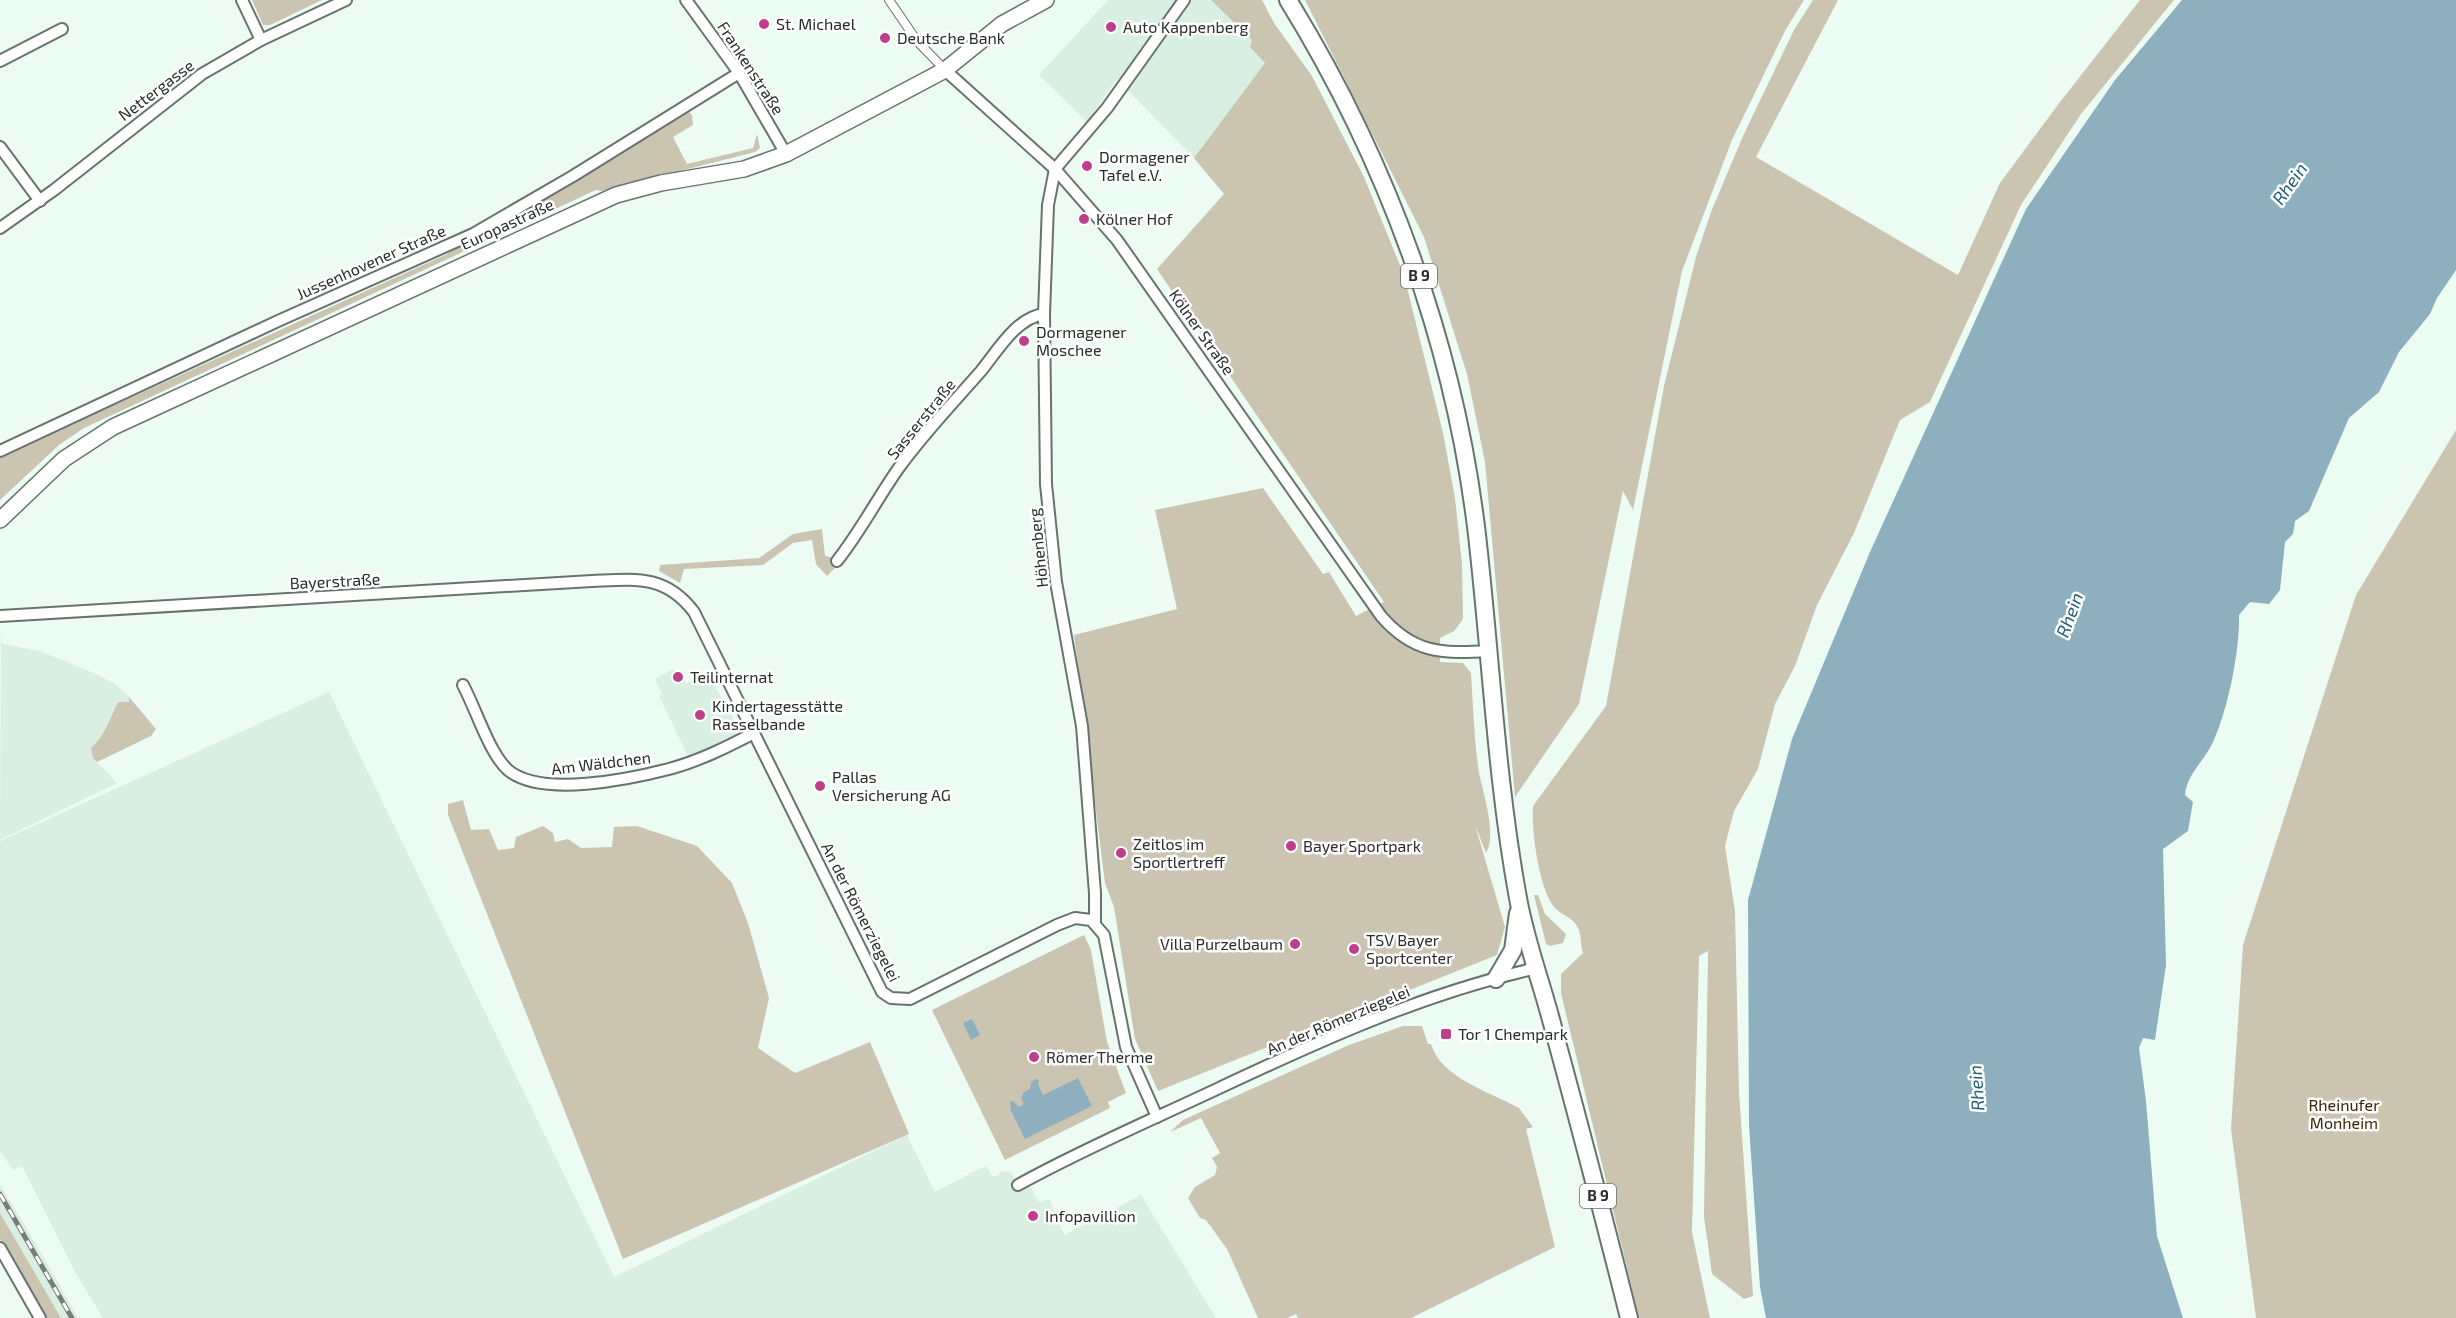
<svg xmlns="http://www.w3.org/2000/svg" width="2456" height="1318" viewBox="0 0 2456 1318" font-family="'Exo 2',sans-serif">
<rect width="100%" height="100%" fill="#edfcf2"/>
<!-- built -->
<g fill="#d9efe1">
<path d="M1108,0h103l41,40 -2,7 16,16 -72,95 -77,-79 -30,43 -48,-47z"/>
<path d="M1,629l1,15 38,7 54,22 21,11 14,13v5h-11l-25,56 24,25 -117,57z"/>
<path d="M673,669l6,11 4,-2 4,5 20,-10 35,61 -53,24 -30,-62 3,-2 -7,-15z"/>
<path d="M329,692l285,585 293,-142 28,57 48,-25h4l5,9h5l5,-5 9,1 7,13 9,-3 12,20 10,-3 15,36 77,-40 75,123h-1113l-28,-46 -53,-106 -9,4 -13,-19v-310z"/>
<path d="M0,1184l42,70 36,64h-17l-61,-105z"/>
</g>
<!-- green -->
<g fill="#cbc4b1">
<path d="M252,0h70l-52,25h-7z"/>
<path d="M1211,0h51l12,23 38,53 52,101 40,98 39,158 12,65 7,66 1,55 -9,12 -14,7v24l23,1 8,10c2,31 3,63 7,93 3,23 20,66 8,87l-11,-28 30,102 -8,28 -339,136 -23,-52 -21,-132 -9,-24 -31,-248 103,-26 -22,-99 108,-22 60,86 6,-2 27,44 28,-14 -227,-333 67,-75 -30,-36 71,-95 -15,-16 2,-7z"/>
<path d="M1305,0h499l-18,29 -54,111 -50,131 -49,239 -10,-19 -44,213 -64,93 -30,-335 -18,-88 -43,-137z"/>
<path d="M1813,0h25l-82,157 202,118 42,-92 60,-81 80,-102h34l-93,114 -60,91 -91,197 -30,18 -46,113 -37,72 -22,61 -20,38 -17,65 -24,42 -9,35 10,65 4,181 14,204 -9,3 -32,-25 -8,-57 4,-266 -9,5 -7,276 18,86h-71l-78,-325v-19l22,-21c-3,-8 -1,-19 -6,-27 -5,-9 -14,-10 -21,-17 -17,-16 -25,-81 -23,-103l73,-100 58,-320 32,-129 15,-45 32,-76 51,-106z"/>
<path d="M689,112l3,3 1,10 -20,12 14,27 66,-16 4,-14 3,14 -5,4 -154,39 -5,-1 -512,238 -25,17 -59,55v-43l445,-202z"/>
<path d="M2456,430v888h-200l-25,-189 12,-184 113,-350z"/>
<path d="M822,529l3,27 9,2 5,6 -12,12 -11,-12 -4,-24 -19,3 -30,22 -79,4 -4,14 -21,-12 1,-6 99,-7 34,-24z"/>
<path d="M129,697l27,32 -5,7 -54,26 -4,-4 -2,-10c14,-12 19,-30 27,-46h11z"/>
<path d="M463,800l8,30 18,-1 9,21 16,-2 2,-11 27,-11 10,7 2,9 13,-3 13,9 31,-1 2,-20 23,-1 60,20 35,37 16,40 21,75 -11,50 37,25 75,-31 39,92 -286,125 -175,-444v-11z"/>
<path d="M1534,895h4l7,19 21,20 -3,9 -13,3 -4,-2z"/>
<path d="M1084,935l7,15 16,92 19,51 -18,9 2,6 -105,52 -73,-150z"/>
<path d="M1403,1026h19l6,18h3c10,34 59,48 88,64l14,19 -7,2 29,118 -144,71h-113l-2,-4 -9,4h-29l-31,-69 -21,-29 -6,-2 -12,-20 7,-11 20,-12 2,-8 -5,-9 8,-5 -19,-35 -31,14 13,-12 166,-75z"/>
<path d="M0,1213l61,105h-16l-45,-79z"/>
</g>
<!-- water -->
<g fill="#8eb0be">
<path d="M2182,0h274v270l-19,28 -7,16 -31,38 -20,40 -30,26 -40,93 -14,10 -2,13 -8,8 -5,48 -11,14 -19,-2 -11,13c1,35 -11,95 -26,127 -9,20 -26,31 -28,53l8,7 -5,29 -25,18 3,116 -11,75 -12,-2 -4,10 7,53 11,135 26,82h-417l-6,-31 -11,-162 -1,-225 44,-161 78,-187 156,-343 89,-129z"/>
<path d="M972,1019l8,16 -9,5 -8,-17z"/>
<path d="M1078,1078l14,28 -67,33 -14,-28 -1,-9 3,-1 6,6 5,-3 -3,-6 3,-6 6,-3 1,-7 5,-3 3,1 -1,4 5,11z"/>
</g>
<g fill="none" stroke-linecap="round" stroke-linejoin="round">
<defs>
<path id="pedestrian" d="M889,0l28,41 28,29"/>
<g id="minor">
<path d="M242,0l19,40"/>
<path d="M686,0l53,73 47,81"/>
<path d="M0,61l62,-32"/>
<path d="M945,70l110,99 62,71 264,376c32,37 60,38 107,35"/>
<path d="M0,147l40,54"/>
<path d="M0,228l54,-38 148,-116 59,-34 85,-40"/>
<path d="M0,451l278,-130 195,-87 100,-58 166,-103"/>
<path d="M837,561c23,-29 40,-62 61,-92 25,-35 55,-66 83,-98 17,-21 35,-53 63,-57"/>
<path d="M0,616l592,-35c43,-2 73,-7 102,31l188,380 9,6 19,1 147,-74 18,-7 16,2 13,15 22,112 31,70"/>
<path d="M463,685c13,24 26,68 45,85 33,28 122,9 161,-1 30,-8 58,-22 85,-36"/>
<path d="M1095,922v-29l-13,-167 -26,-144 -10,-98 -2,-170 4,-109 7,-36 52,-61 77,-108"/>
<path d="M1018,1185c63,-35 131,-64 197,-95 104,-49 209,-97 322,-122"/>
<path d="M0,1248l40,70"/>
</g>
<path id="secondary" d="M0,520l64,-61 49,-32 503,-232 45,-12 83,-14 42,-15 159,-84 57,-46 44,-24"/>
<g id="primary">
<path d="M1288,0c100,162 167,346 189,535 14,122 19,243 41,363 8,45 25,89 36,133 26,96 51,191 75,287"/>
<path d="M1496,979l17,-29 5,-37"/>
</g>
</defs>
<!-- pedestrian casing -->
<use href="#pedestrian" stroke="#67746c" stroke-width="10"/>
<!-- minor casing -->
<use href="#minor" stroke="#67746c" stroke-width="14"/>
<!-- secondary casing -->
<use href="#secondary" stroke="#67746c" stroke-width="18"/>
<!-- primary casing -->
<use href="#primary" stroke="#67746c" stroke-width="20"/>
<!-- pedestrian -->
<use href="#pedestrian" stroke="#fff" stroke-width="8"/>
<!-- minor -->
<use href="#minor" stroke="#fff" stroke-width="10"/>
<!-- secondary -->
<use href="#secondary" stroke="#fff" stroke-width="15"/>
<!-- primary -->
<use href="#primary" stroke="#fff" stroke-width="16"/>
<defs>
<path id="rail" d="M0,1194l72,124"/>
</defs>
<!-- rail casing -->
<use href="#rail" stroke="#757e79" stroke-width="5"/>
<!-- rail -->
<use href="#rail" stroke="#fff" stroke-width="3" stroke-dasharray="9" stroke-linecap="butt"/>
</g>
<!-- markers -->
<g fill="#bd3e8a" stroke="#fff" stroke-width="2">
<circle cx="764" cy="24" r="6"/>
<circle cx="1111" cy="27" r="6"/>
<circle cx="885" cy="38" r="6"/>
<circle cx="1087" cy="166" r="6"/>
<circle cx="1084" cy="219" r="6"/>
<circle cx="1024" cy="341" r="6"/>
<circle cx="678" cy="677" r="6"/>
<circle cx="700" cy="715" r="6"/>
<circle cx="820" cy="786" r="6"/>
<circle cx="1291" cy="846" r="6"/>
<circle cx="1121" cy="853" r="6"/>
<circle cx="1295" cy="944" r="6"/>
<circle cx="1354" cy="949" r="6"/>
<rect x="1440" y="1028" width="12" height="12" rx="3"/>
<circle cx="1034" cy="1057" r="6"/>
<circle cx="1033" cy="1216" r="6"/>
</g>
<g text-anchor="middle" stroke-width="5" stroke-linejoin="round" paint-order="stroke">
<!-- shield labels -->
<g fill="#fff" stroke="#686c6a" stroke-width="1.5">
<rect x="1401" y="264" width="36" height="24" rx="4.5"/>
<rect x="1580" y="1184" width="36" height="24" rx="4.5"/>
</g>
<g font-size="15" font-weight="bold" fill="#282d2a">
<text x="1419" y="281">B 9</text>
<text x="1598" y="1201">B 9</text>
</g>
<!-- poi labels -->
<g font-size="16" fill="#282d2a" stroke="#fff" text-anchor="start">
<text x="776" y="30">St. Michael</text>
<text x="1123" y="33">Auto Kappenberg</text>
<text x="897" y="44">Deutsche Bank</text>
<text x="1099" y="163">Dormagener<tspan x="1099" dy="18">Tafel e.V.</tspan></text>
<text x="1096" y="225">Kölner Hof</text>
<text x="1036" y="338">Dormagener<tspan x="1036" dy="18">Moschee</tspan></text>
<text x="690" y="683">Teilinternat</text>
<text x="712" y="712">Kindertagesstätte<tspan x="712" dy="18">Rasselbande</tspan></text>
<text x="832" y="783">Pallas<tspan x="832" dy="18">Versicherung AG</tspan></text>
<text x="1133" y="850">Zeitlos im<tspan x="1133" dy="18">Sportlertreff</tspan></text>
<text x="1303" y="852">Bayer Sportpark</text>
<text x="1366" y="946">TSV Bayer<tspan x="1366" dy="18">Sportcenter</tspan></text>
<text x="1283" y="950" text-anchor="end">Villa Purzelbaum</text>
<text x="1458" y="1040">Tor 1 Chempark</text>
<text x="1046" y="1063">Römer Therme</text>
<text x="1045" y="1222">Infopavillion</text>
</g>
<!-- street labels -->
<g font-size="16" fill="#282d2a" stroke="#fff">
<text transform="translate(751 68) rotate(57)" y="6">Frankenstraße</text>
<text transform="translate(156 90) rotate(-37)" y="6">Nettergasse</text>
<text transform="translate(507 224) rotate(-25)" y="6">Europastraße</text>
<text transform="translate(371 262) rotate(-24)" y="6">Jussenhovener Straße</text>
<text transform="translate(1202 332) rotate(55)" y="6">Kölner Straße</text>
<text transform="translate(921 419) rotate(-51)" y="6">Sasserstraße</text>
<text transform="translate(1038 548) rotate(-96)" y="6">Höhenberg</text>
<text transform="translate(335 581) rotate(-3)" y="6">Bayerstraße</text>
<text transform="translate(601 763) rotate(-7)" y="6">Am Wäldchen</text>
<text transform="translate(861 912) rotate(63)" y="6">An der Römerziegelei</text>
<text transform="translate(1338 1020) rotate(-23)" y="6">An der Römerziegelei</text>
</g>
<!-- park labels -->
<g font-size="16" fill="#362800" stroke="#fff">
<text x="2344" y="1111">Rheinufer<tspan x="2344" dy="18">Monheim</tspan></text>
</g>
<!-- water labels -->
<g font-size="18" font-style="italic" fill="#205f76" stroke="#fff">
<text transform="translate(2290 184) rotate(-55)" y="6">Rhein</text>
<text transform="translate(2070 615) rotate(-70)" y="6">Rhein</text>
<text transform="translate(1977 1088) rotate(-94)" y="6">Rhein</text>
</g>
</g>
</svg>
